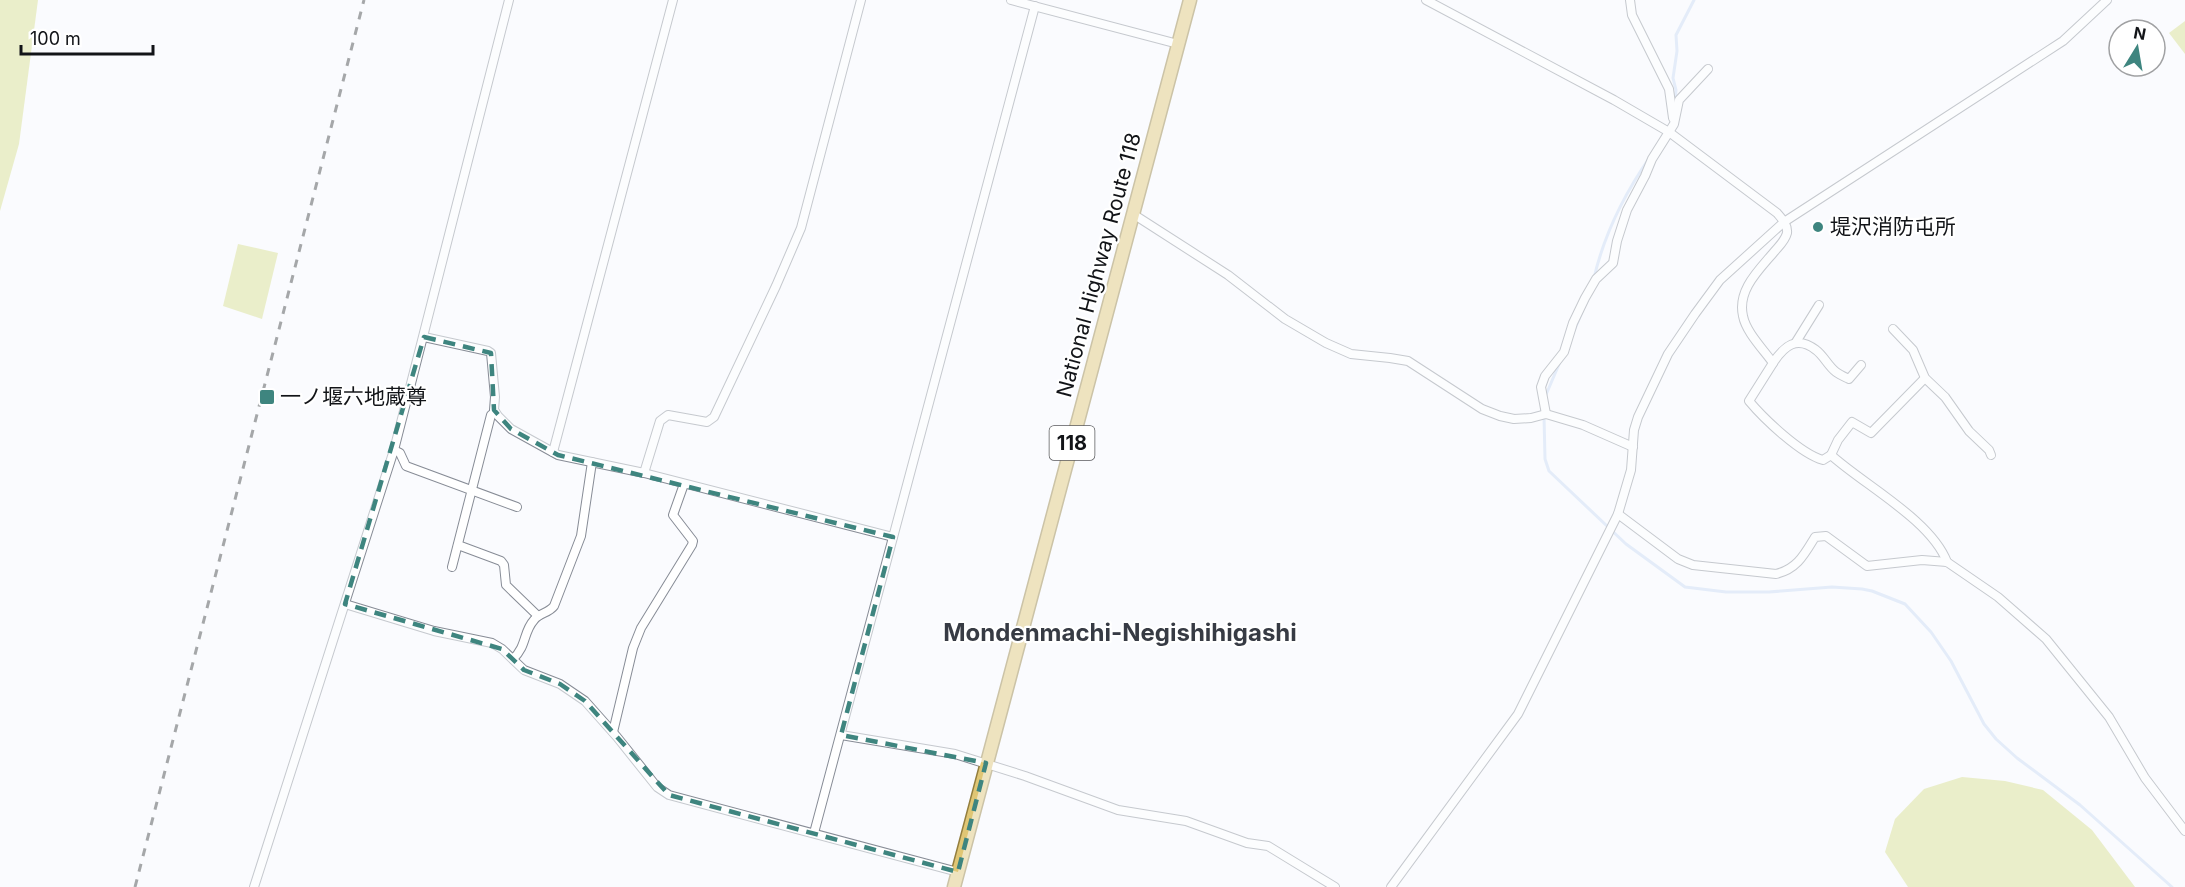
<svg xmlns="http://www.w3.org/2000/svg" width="2185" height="887" viewBox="0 0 2185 887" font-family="Inter,'Noto Sans JP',sans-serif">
<rect width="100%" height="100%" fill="#fafbfe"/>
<!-- green -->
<g fill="#d7dd8d">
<path d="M0,0h38l-19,144 -19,67z"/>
<path d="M2185,21v33l-16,-21z"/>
<path d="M238,244l40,9 -16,66 -39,-13z"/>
<path d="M1962,777l43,4 38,9 49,40 43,57h-227l-23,-35 10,-33 29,-30z"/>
</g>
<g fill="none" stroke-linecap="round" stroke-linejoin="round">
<!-- stream -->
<g stroke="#c9daf4" stroke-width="3">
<path d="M1675,103l1,-13 -3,-12 4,-27 -1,-16 18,-35"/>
<path d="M1594,278c10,-43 31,-85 56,-121"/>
<path d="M1574,331l8,-19"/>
<path d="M1545,397l15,-35"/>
<path d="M1544,416l1,43 4,12 77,73 59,43 41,5h43l63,-5 30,2 10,2 33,13 26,28 20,29 33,63 12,15 21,19 63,47 92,82"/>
</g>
<defs>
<g id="minor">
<path d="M1011,0l167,44"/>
<path d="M1426,0l188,100 55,32 108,81c5,6 11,12 10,20 -2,8 -8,13 -13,19 -15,18 -37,38 -31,64 3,16 20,33 30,47l-24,38c15,18 52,53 74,59l8,-5c33,30 100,65 116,107"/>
<path d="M1630,0l2,15 37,74 4,29"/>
<path d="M1133,214l95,61 57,44 41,24 25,11 39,4 18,3 74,48 18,7 14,3 17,-1 15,-4 37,11 50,22"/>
<path d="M1893,329l20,21 12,28 20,19 24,34 20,19 2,5"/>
<path d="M424,337l64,14 3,2 4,44 -1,13 4,6 13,13 47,26 86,18 249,64"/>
<path d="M1796,342l23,-37"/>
<path d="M1773,363c11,-17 24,-28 43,-13 8,6 12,16 20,22 4,3 9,5 13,7l12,-14"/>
<path d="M1546,414l-5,-27 4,-11 19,-24 9,-29 12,-25 11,-19 17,-16 4,-22 10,-31 18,-34 7,-17 22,-35 5,-24 29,-31"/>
<path d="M394,450l6,3 6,13 111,41"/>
<path d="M553,452l120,-452"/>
<path d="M1831,455l7,-15 14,-18 19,11 54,-55"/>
<path d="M644,473l16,-52 8,-6 39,7 7,-5 62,-131 25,-58 60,-228"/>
<path d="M1618,514l60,45 15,6 83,9c21,-5 28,-19 39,-37l11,-1 41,30 55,-6 25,2 51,35 48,42 63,78 36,61 40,53"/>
<path d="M458,545l43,16 3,4 2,20 32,31"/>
<path d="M452,567l39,-152 4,-3"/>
<path d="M345,604l89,27 58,12 10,6 22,21 36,14 25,17 32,36 40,50 12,8 289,77"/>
<path d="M513,659c14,-13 10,-27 21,-39 5,-7 15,-7 20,-14l27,-70 11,-74"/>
<path d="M613,732l20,-84 8,-20 51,-83 1,-4 -20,-26 11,-31"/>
<path d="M841,735l114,19 70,22 93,34 68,11 61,22 21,3 67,41"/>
<path d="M814,833l221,-827"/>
<path d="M254,887l140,-437 115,-450"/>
<path d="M1391,887l127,-173 100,-200 13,-44 3,-40 4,-13 30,-63 27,-40 25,-34 64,-58 279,-181 44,-41"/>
</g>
<path id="trunk" d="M954,887l236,-887"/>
</defs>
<!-- minor casing -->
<use href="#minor" stroke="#878c96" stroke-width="10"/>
<!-- trunk casing -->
<use href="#trunk" stroke="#937e3e" stroke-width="15"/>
<!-- minor -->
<use href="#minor" stroke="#fff" stroke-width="8"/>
<!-- trunk -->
<use href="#trunk" stroke="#e0c674" stroke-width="12"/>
<!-- rail -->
<path stroke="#3f4144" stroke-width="3" stroke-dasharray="8 8" stroke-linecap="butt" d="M135,887l229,-887"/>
</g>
<!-- marked area -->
<path d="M0 0H2185V887H0ZM424,337l67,16 3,57 17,19 47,26 335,82 -52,198 145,28 -28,109 -289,-77 -84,-94 -25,-17 -36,-14 -22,-21 -157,-45z" fill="#fafbfe" fill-opacity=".55" fill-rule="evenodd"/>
<path fill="none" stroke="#3e857f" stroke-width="4.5" stroke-dasharray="12 8" stroke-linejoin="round" d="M424,337l67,16 3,57 17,19 47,26 335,82 -52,198 145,28 -28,109 -289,-77 -84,-94 -25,-17 -36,-14 -22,-21 -157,-45z"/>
<!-- markers -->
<g fill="#3e857f" stroke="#fff" stroke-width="2">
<circle cx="1818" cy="227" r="6"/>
<rect x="259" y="389" width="16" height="16" rx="3"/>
</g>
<g text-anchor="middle" stroke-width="4.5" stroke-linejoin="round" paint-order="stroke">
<!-- shield labels -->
<rect fill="#fff" stroke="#595a5d" stroke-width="1.5" x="1049.5" y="426" width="45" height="34" rx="4.5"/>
<g font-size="20" font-weight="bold" fill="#121418">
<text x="1072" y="450">118</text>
</g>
<!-- poi labels -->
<g font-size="21" fill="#121418" stroke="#fff" text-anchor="start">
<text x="1830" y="234">堤沢消防屯所</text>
<text x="280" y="404">一ノ堰六地蔵尊</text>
</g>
<!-- street labels -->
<g font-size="21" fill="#121418" stroke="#fff">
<text transform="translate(1099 265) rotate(-75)" y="7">National Highway Route 118</text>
</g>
<!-- quarter labels -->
<g font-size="24" font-weight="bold" fill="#373b44" stroke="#fff">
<text x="1120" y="641">Mondenmachi-Negishihigashi</text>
</g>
</g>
<!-- north arrow -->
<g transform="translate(2137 48) rotate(11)"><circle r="28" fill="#ffffff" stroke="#a0a1a3" stroke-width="1.5"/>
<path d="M0-4.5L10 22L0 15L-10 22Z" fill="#3e857f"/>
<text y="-9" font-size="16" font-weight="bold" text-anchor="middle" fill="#121418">N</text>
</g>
<!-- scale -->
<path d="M21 45v9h132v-9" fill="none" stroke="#121418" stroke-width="3"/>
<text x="30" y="45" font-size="18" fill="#121418" stroke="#ffffff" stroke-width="4.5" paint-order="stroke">100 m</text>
</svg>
